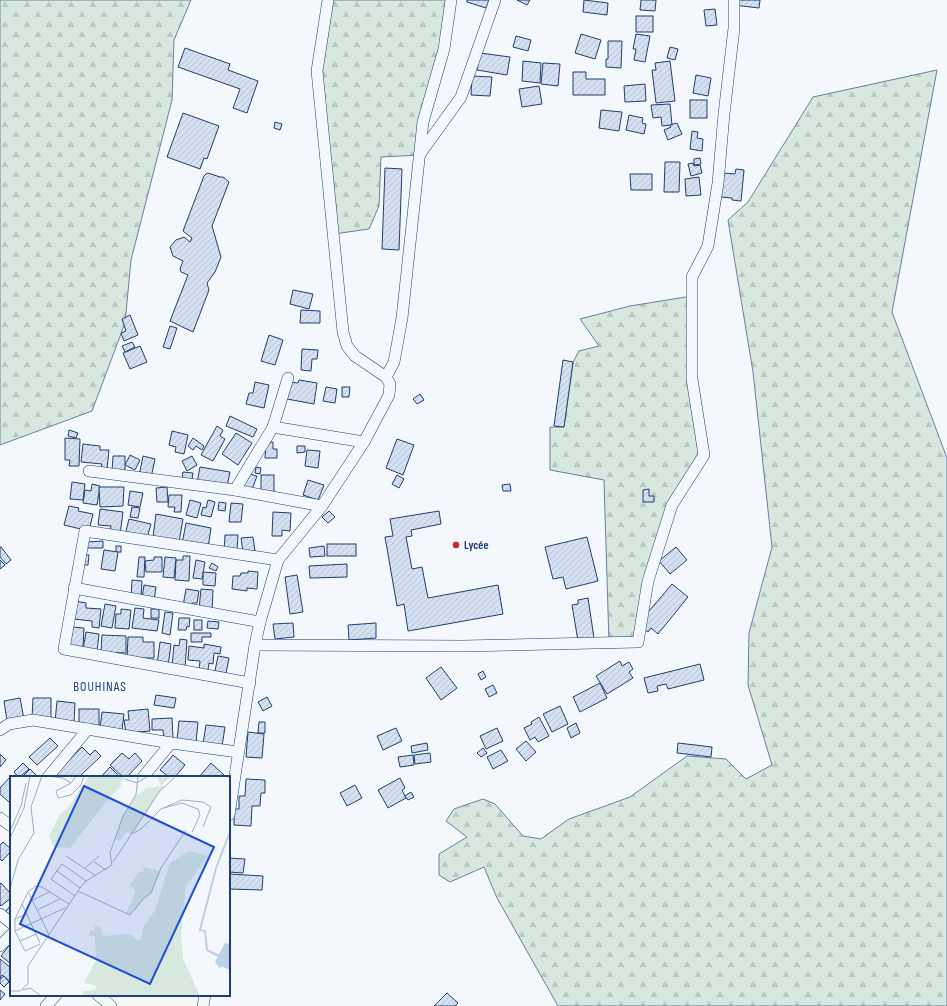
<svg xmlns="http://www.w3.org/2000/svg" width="947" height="1006" viewBox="0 0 947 1006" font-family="'Sofia Sans Condensed',sans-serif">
<defs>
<pattern id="forest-firs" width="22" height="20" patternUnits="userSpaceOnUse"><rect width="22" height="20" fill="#d7e8df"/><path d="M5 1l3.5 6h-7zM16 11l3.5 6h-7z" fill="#b8c8c3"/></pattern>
<pattern id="building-hatch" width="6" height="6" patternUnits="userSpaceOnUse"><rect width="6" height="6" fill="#d5e0f0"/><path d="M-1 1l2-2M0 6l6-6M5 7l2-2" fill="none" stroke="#b6c1d1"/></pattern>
</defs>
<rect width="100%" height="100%" fill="#f4f7fb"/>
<!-- forest -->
<g fill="url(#forest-firs)" stroke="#687fa3">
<path d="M0,0h191l-17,40 -2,60 -41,160 -6,63 -33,88 -92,34z"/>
<path d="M328,0h123l-31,155 -39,2 -2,49 -10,23 -35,5 -17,-163z"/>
<path d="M937,70l-45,242 55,146v548h-389l-61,-108 -13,-31 -34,15 -11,-7v-21l28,-17 -21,-16 8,-12 29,-10 12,5 28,32 18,3 28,-20 61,-22 57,-41 39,3 20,20 26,-14 -24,-80 1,-52 23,-86 -19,-175 -25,-152 20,-18 65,-105z"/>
<path d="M692,296v83l12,76 -32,50 -34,137 -29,1 -5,-163 -54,-10v-43h14l9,-65 6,-11 20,-5 -19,-27 50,-13z"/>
</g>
<!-- building -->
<g fill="url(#building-hatch)" stroke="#1d3f73">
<path d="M467,0h22l-3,8 -19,-6z"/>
<path d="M517,0h13l-3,5z"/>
<path d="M584,0l24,3 -1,12 -24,-3z"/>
<path d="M641,0h15l-1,11 -15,-1z"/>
<path d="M735,0h25l-1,8 -25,-3z"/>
<path d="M715,9l2,16 -11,1 -2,-16z"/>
<rect x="636" y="16" width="17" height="16"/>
<path d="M581,34l20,6 -6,19 -20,-6z"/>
<path d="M636,34l14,2 -5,26 -11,-2 2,-11h-3z"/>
<path d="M516,36l15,4 -3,11 -15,-4z"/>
<path d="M608,41h14l-1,27 -15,-1v-8h2z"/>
<path d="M670,47l8,2 -3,11 -8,-2z"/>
<path d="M185,48l45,16 -2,6 30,11 -11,32 -14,-5 7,-19 -62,-22z"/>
<path d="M480,53l30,4 -3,18 -30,-5z"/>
<path d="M523,61l18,2 -1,20 -18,-2z"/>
<path d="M670,61l5,40 -19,2 -4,-33h4l-1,-7z"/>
<path d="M543,63l17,1 -2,22 -17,-2z"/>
<path d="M573,72h13v7h19v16h-32z"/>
<path d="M696,75l15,3 -3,18 -15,-3z"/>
<path d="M472,76l20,1 -2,19 -19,-1z"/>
<path d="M645,84l1,17 -21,1 -1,-16z"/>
<path d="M539,86l3,18 -20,3 -3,-18z"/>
<rect x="690" y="100" width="17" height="18"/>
<path d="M670,104l2,21 -10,1 -1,-9 -8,1 -2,-13z"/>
<path d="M601,110l21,2 -3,19 -20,-3z"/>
<path d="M183,113l36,13 -12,33 -3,-1 -4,11 -33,-12z"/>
<path d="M629,115l14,3 -1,5 4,1 -2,10 -18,-4z"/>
<path d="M275,122l7,2 -2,6 -6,-2z"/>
<path d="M677,123l5,11 -14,6 -4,-10 7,-3 -1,-2z"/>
<path d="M692,131l6,1 -1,6 6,1 -1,12 -12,-2z"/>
<path d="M700,158l1,6 -7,1v-6z"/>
<path d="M665,162h15l-1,30h-15z"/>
<path d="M693,163l1,3 6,-1 2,8 -11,3 -3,-12z"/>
<path d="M385,168l17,1 -3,81 -17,-1z"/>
<path d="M736,169l8,1 -3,31 -9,-1v-2l-11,-1 2,-24 12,1z"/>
<path d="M208,173l12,4h3l6,5 -17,44 9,31 -6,15 -8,11 2,7 -16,42 -23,-11 18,-46 -7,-3 -1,-3 3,-8 -10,-5 -3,-9 6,-7 8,-3 6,5 2,-4 -9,-7 21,-55 2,-2z"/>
<path d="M630,174h22v16h-21z"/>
<path d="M699,177l2,18 -15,1 -1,-17z"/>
<path d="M293,290l20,4 -4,15 -19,-5z"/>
<path d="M301,310l19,1v12h-20z"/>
<path d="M130,315l8,20 -14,6 -3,-8 5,-2 -4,-12z"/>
<path d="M170,326l7,2 -7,21 -7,-2z"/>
<path d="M269,335l14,5 -8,25 -14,-4z"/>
<path d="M132,342l3,5 -10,5 -3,-6z"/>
<path d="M140,346l7,16 -17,7 -7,-16z"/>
<path d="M302,349l16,1 -1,9h-5l-1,12 -10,-1z"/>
<path d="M563,360l10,2 -9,65 -10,-1z"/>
<path d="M299,380l18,3 -3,21 -27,-5 3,-17 8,1z"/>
<path d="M255,382l14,3 -5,23 -18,-4 3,-11h4z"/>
<path d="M326,387l11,2 -2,14 -12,-2z"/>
<path d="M342,387h8l-1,10h-7z"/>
<path d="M420,394l4,6 -7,4 -4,-5z"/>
<path d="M230,416l27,13 -4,8 -27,-11z"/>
<path d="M217,426l6,4 -3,6 5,3 -12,22 -12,-6z"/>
<path d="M69,430l9,3 -2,5 -8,-2z"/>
<path d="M172,431l16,4 -4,19 -9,-2 1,-5 -7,-2z"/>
<path d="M236,433l16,10 -14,22 -16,-11z"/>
<path d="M65,438l15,1 -1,27h-10l1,-6h-5z"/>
<path d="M193,438l11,8 -2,4 -6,-4 -3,4 -5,-4z"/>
<path d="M397,439l17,6 -11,30 -17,-7z"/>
<path d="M266,442h7v7h4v9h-12z"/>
<path d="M83,444l17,2v4h9l-2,19h-6l1,-5 -21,-2z"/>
<path d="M297,446h8v6l-8,1z"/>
<path d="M307,450l13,1 -2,17 -13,-2z"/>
<path d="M130,455l10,5 -5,10 -10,-5z"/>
<path d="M113,456h12v16h-13z"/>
<path d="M143,456l12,3 -4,19 -12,-2z"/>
<path d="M192,456l5,9 -10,6 -5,-10z"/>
<path d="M200,467l30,5 -3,15 -30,-4z"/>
<path d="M256,467l5,1 -1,6 -5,-1z"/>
<path d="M183,472l10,1 -2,12 -10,-1z"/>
<path d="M246,473l11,3 -6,16 -10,-3z"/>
<rect x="261" y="475" width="13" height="17"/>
<path d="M397,475l7,4 -5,9 -7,-4z"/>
<path d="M308,480l16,5 -6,15 -15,-5z"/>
<path d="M72,482l13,2 -2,16 -13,-1z"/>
<path d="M92,484l8,2 -3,19 -14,-2 2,-13 6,1z"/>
<path d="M510,484l1,7h-8l-1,-6z"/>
<path d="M99,487h25l-1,19 -23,1z"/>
<path d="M167,487l1,15h-11l-1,-14z"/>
<path d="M649,489v7h5v6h-11v-12z"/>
<path d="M130,491l13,2 -3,14 -12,-2z"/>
<path d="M169,495h13l-1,17h-7l1,-5h-7z"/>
<path d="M190,500l11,3 -4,15 -11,-3z"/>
<path d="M208,500l7,2 -4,15 -10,-2 2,-8 3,1z"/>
<path d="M219,502l7,1 -1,8 -7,-1z"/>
<path d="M231,503l12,1 -2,18h-12z"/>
<path d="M69,506l10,2 -1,3 15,3 -4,17 -25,-6z"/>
<path d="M132,507l8,1 -2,10 -8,-1z"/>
<path d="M100,509l23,3 -3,23 -10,-2 1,-7 -13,-1z"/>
<path d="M329,511l6,6 -7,6 -6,-6z"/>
<path d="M439,511l2,13 -30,6 1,6 -6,1 6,32 10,-2 6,31 70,-13 5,29 -95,17 -4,-27 -7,2 -12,-69 8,-1 -3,-17z"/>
<path d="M273,512l18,1 -1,18 -8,-1v6h-10z"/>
<path d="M156,514l27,5 -4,23 -26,-5z"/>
<path d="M129,519l22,5 -4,14 -22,-3z"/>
<path d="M186,523l25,5 -3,20 -26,-4z"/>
<path d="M225,535h13l-1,16h-13z"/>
<path d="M253,537l2,14 -12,1 -2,-14z"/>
<path d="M587,537l11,44 -32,8 -3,-12 -10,2 -8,-32z"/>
<path d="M103,541v7h-16v-6z"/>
<rect x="327" y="544" width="29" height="12"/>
<rect x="116" y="546" width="5" height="6"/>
<path d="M324,546l1,10 -15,1 -1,-9z"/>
<path d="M0,547h1l10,13 -5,4 -6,-7z"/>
<path d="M676,547l11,13 -17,14 -11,-13z"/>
<path d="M104,550l14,2 -3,19 -14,-2z"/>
<path d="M82,554l7,1 -1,10h-7z"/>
<path d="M183,556h7l-1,25 -14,-1 1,-20h7z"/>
<path d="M139,557h6l-1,20h-7z"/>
<path d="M154,557h8v15h-16l-1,-11 9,-1z"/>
<path d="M165,557l11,1 -2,20 -11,-1z"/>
<path d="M0,560l5,5 -5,4z"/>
<path d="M196,560l9,2 -3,17 -9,-1z"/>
<path d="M212,563l6,4 -2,4 -7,-3z"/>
<path d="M347,564v13l-37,1 -1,-12z"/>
<path d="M248,571l10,1 -1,17 -10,-1v3l-15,-2 1,-13h7l1,-3h7z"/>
<path d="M203,572l13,1 -1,13 -12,-1z"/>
<path d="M297,575l6,37 -13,2 -5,-37z"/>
<path d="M132,580l10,1 -1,17h-10z"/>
<path d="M672,584l16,13 -30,37 -7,-6 -3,4 -10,-8z"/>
<path d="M144,585l12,2 -2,14 -12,-2z"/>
<path d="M186,589l13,2 -2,12h-5l-1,4 -8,-1z"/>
<path d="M201,589l12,1 -1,21 -13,-2z"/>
<path d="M588,598l6,40 -16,3 -6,-36 6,-1v-4z"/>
<path d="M75,601l11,2v5l15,1 -2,19 -7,-1v-6l-19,-2z"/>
<path d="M105,604l11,2 -4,22 -11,-2z"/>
<path d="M135,608l9,1 -1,9 16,2 -2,11 -25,-3z"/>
<path d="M121,609l10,1 -2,19 -14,-1 1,-14h5z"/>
<rect x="151" y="609" width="8" height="9"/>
<path d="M165,612l8,1 -3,22 -8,-2z"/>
<path d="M179,618h11l-1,9 -2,-1 -1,4h-8z"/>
<rect x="194" y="620" width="8" height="10"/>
<path d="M208,621l11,1 -1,7 -11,-1z"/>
<path d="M293,623l1,14 -19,2 -2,-15z"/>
<path d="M376,623v15l-27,2 -1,-15z"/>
<path d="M71,627l13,1 -1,19 -13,-1z"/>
<path d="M86,632l13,2 -2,18 -14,-2z"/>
<path d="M191,633h20v4h-9v5h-11z"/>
<path d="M102,635l24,1v17l-25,-1z"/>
<path d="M128,637h15v5h11v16h-27z"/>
<path d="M180,639l7,1 -2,28 -13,-1 2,-22 5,1z"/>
<path d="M160,642l11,2 -3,23 -11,-2z"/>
<path d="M204,644l17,3 -1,7 -6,-1 -1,11 -4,-1 -1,7 -9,-1 1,-8 -12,-1 1,-14 15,2z"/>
<path d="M218,656l11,2 -3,15 -11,-2z"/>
<path d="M620,661l2,5 7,-4 4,7 -4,3 4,6 -26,16 -11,-18z"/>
<path d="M700,664l4,16 -36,9 -2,-5 -9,2 1,5 -10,2 -4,-15z"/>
<path d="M441,667l16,21 -16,12 -15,-22z"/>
<path d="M483,671l3,6 -5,3 -3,-6z"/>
<path d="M600,683l7,15 -27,14 -7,-15z"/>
<path d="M493,685l4,8 -8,4 -4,-8z"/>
<path d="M156,695l20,3 -2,10 -20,-3z"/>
<path d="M267,697l5,9 -9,5 -5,-9z"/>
<path d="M20,698l4,21 -17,2 -3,-20z"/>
<path d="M33,698h18v20h-19z"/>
<path d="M57,701l18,2 -1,21 -19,-2z"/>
<path d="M560,706l8,18 -16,8 -9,-18z"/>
<rect x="79" y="709" width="20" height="19"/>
<path d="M148,709l2,22 -24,2 -2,-13h5l-1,-9z"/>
<path d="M102,712l22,2 -2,16 -22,-2z"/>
<path d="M539,717l10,19 -11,6 -3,-5 -5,3 -6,-12 8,-4 -1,-2z"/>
<path d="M172,718l1,20 -9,1 -1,-9h-11v-11z"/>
<path d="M179,721l19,1 -2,20 -19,-2z"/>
<path d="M259,722h6v11h-7z"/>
<path d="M576,723l4,10 -9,5 -4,-10z"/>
<path d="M206,725l19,2 -3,19 -19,-2z"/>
<path d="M396,728l6,13 -19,9 -6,-14z"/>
<path d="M497,728l6,13 -17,8 -6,-13z"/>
<path d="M248,732l16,2 -2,24 -16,-1z"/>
<path d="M50,738l8,8 -21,19 -8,-8z"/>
<path d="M526,741l10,11 -10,9 -10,-12z"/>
<path d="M427,743l1,7 -16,3 -1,-7z"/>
<path d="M678,743l34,4 -1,10 -34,-4z"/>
<path d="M82,747l8,8 5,-5 6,6 -22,21h-19l-4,-3z"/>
<path d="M483,748l4,5 -6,4 -4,-4z"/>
<path d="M501,750l7,11 -15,8 -6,-12z"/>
<path d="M122,753l7,6 6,-6 7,8 -15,16h-4l-13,-12z"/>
<path d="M430,753l1,9 -16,2 -1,-9z"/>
<path d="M0,754l6,6 -6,7z"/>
<path d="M173,755l12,10 -10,12h-6l-9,-7z"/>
<path d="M413,755l1,10 -14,2 -2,-10z"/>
<path d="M23,763l6,6 -9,8h-2l-4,-5z"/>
<path d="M211,763l13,12 -1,2h-24z"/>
<path d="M110,767l10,10h-19z"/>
<path d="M30,769l6,6 -2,2h-12z"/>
<path d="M11,776l1,1h-1v24l-1,2 -10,-9v-6z"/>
<path d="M400,778l5,10 -3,2 4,8 -18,10 -10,-18z"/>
<path d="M246,779l19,1v13h-4l-1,13h-8l-1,20 -17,-1v-16h5v-13h6z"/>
<path d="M355,785l7,13 -15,8 -7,-13z"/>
<path d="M411,792l3,5 -6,3 -3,-4z"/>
<path d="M3,842l8,7v2l-9,10 -2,-2v-14z"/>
<path d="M229,858l16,1 -2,14 -14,-1z"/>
<path d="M229,874l34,2 -1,14 -33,-1z"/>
<path d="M1,883l10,11v4l-10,8 -1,-2v-20z"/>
<path d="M11,905v11l-6,-4z"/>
<path d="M11,943v21l-10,-8z"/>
<path d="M0,959l11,9v14l-9,-7 -2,3z"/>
<path d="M4,976l5,6 -5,5 -4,-4v-4z"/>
<path d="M0,990l5,4 -5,6z"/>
<path d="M447,993l11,10 -3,3h-21z"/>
</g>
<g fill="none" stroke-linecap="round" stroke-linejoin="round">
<defs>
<g id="minor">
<path d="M420,154l41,-57 34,-97"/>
<path d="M386,377l8,-15 8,-44 21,-196 21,-73 7,-49"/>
<path d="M273,427l91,15"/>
<path d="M89,471l146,19 87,16"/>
<path d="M235,490l38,-63 15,-49"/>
<path d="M74,588l186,34"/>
<path d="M255,645l208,1 175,-4 10,-61 24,-76 32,-50 -12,-76v-102l16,-31 10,-63 6,-69 10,-86v-28"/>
<path d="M250,683l-186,-34 21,-118 193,29"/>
<path d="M0,730l9,-6 24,-4 138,23 67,9"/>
<path d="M48,777l40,-48"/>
<path d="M143,777l28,-34"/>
<path d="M229,815l26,-170 5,-23 18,-62 44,-54 42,-64 25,-47 1,-11 -4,-7 -31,-21 -8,-10 -4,-14 -26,-261 11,-71"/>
<path d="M0,818l11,8"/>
<path d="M0,914l11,9"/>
<path d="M0,946l11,-11"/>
<path d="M98,995l13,11"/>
<path d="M46,1006l10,-11"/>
<path d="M203,1006l2,-11"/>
</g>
</defs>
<!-- minor casing -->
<use href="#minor" stroke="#1d3f73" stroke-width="12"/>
<!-- minor -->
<use href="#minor" stroke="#f4f7fb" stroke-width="11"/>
</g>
<!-- markers -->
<circle fill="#c62828" stroke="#f4f7fb" stroke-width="1.5" cx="456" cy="545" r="4"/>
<g text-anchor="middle" stroke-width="3" stroke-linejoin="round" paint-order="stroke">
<!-- poi labels -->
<g font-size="12" font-weight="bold" fill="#1d3f73" stroke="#f4f7fb" text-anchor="start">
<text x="464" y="549">Lycée</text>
</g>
<!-- neighbourhood labels -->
<g font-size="13" letter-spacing="1" fill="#1d3f73" stroke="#f4f7fb">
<text x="100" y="691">BOUHINAS</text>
</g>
</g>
<!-- overview -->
<g transform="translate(10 776)">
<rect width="220" height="220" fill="#f4f7fb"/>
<path d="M79,0h37l-5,6v4l-16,17 -35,45 -16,-1 -5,-12 10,-19 11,-11zM147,0h14l-10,10h3l-32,48 -6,-2 -6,9 -5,-2 8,-23 13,-20 11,-8 14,-2zM179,75l19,5 -22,30 -5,49 2,24 17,37h-117v-5l12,-1 2,-4 -13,-3 12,-23 -1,-24h-6l1,-5h4l1,-5h4l5,10 26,-2 7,6h4l2,-12 12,-18 15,-47zM133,91l17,4 -9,22 -7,5 -14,17 -4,-2 10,-22 -7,-5 10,-14h5z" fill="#d7e8df"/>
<path d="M215,167l5,1v26l-9,-4 -1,3 -5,-7z" fill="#bed0e5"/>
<path fill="none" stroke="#bed0e5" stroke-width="2" d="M209,180l-12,-6 -2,-19 -5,-1 16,-62 14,-36"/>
<path fill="none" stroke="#9eadc5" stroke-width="1" d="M37,0l16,2 8,5 5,-7M115,3l12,4 11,-7M61,7l-15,8 2,7 13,-3 10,-10 3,-9M154,32l18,-5 16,6 2,6 -8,17M0,55l11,-25 5,-23M122,58l9,-5 20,-20 21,-9 21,2 8,5 -8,20M0,62l14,-30 6,-32M56,80l30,20M84,86l12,8M103,86l46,-70 17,-16M75,92l14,-12M47,95l23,17M0,113l8,-29 16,-27 -3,-26 11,-31M68,115l52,24 14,-17 7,-5 10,-25 25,-38M19,117l20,42M65,120l-24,-17 11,-15 24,17M23,124l16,-8M12,128l18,39M27,134l23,-11M17,138l-12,5v12l10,20 15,-7M5,143l13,-27 8,-6 6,1 27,17M5,155l50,-23M10,165l16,-7M13,214l7,-2 11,8M0,215h10l8,-7v-18l52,-78 6,-7 26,-16 -2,-12 13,-37 13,-21 2,-19"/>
<path fill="#1d4ed8" fill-opacity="0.15" stroke="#1d4ed8" stroke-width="2" d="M74,10l130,61 -64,137 -130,-60z"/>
<rect width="220" height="220" fill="none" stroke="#1d3f73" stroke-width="2"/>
</g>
</svg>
